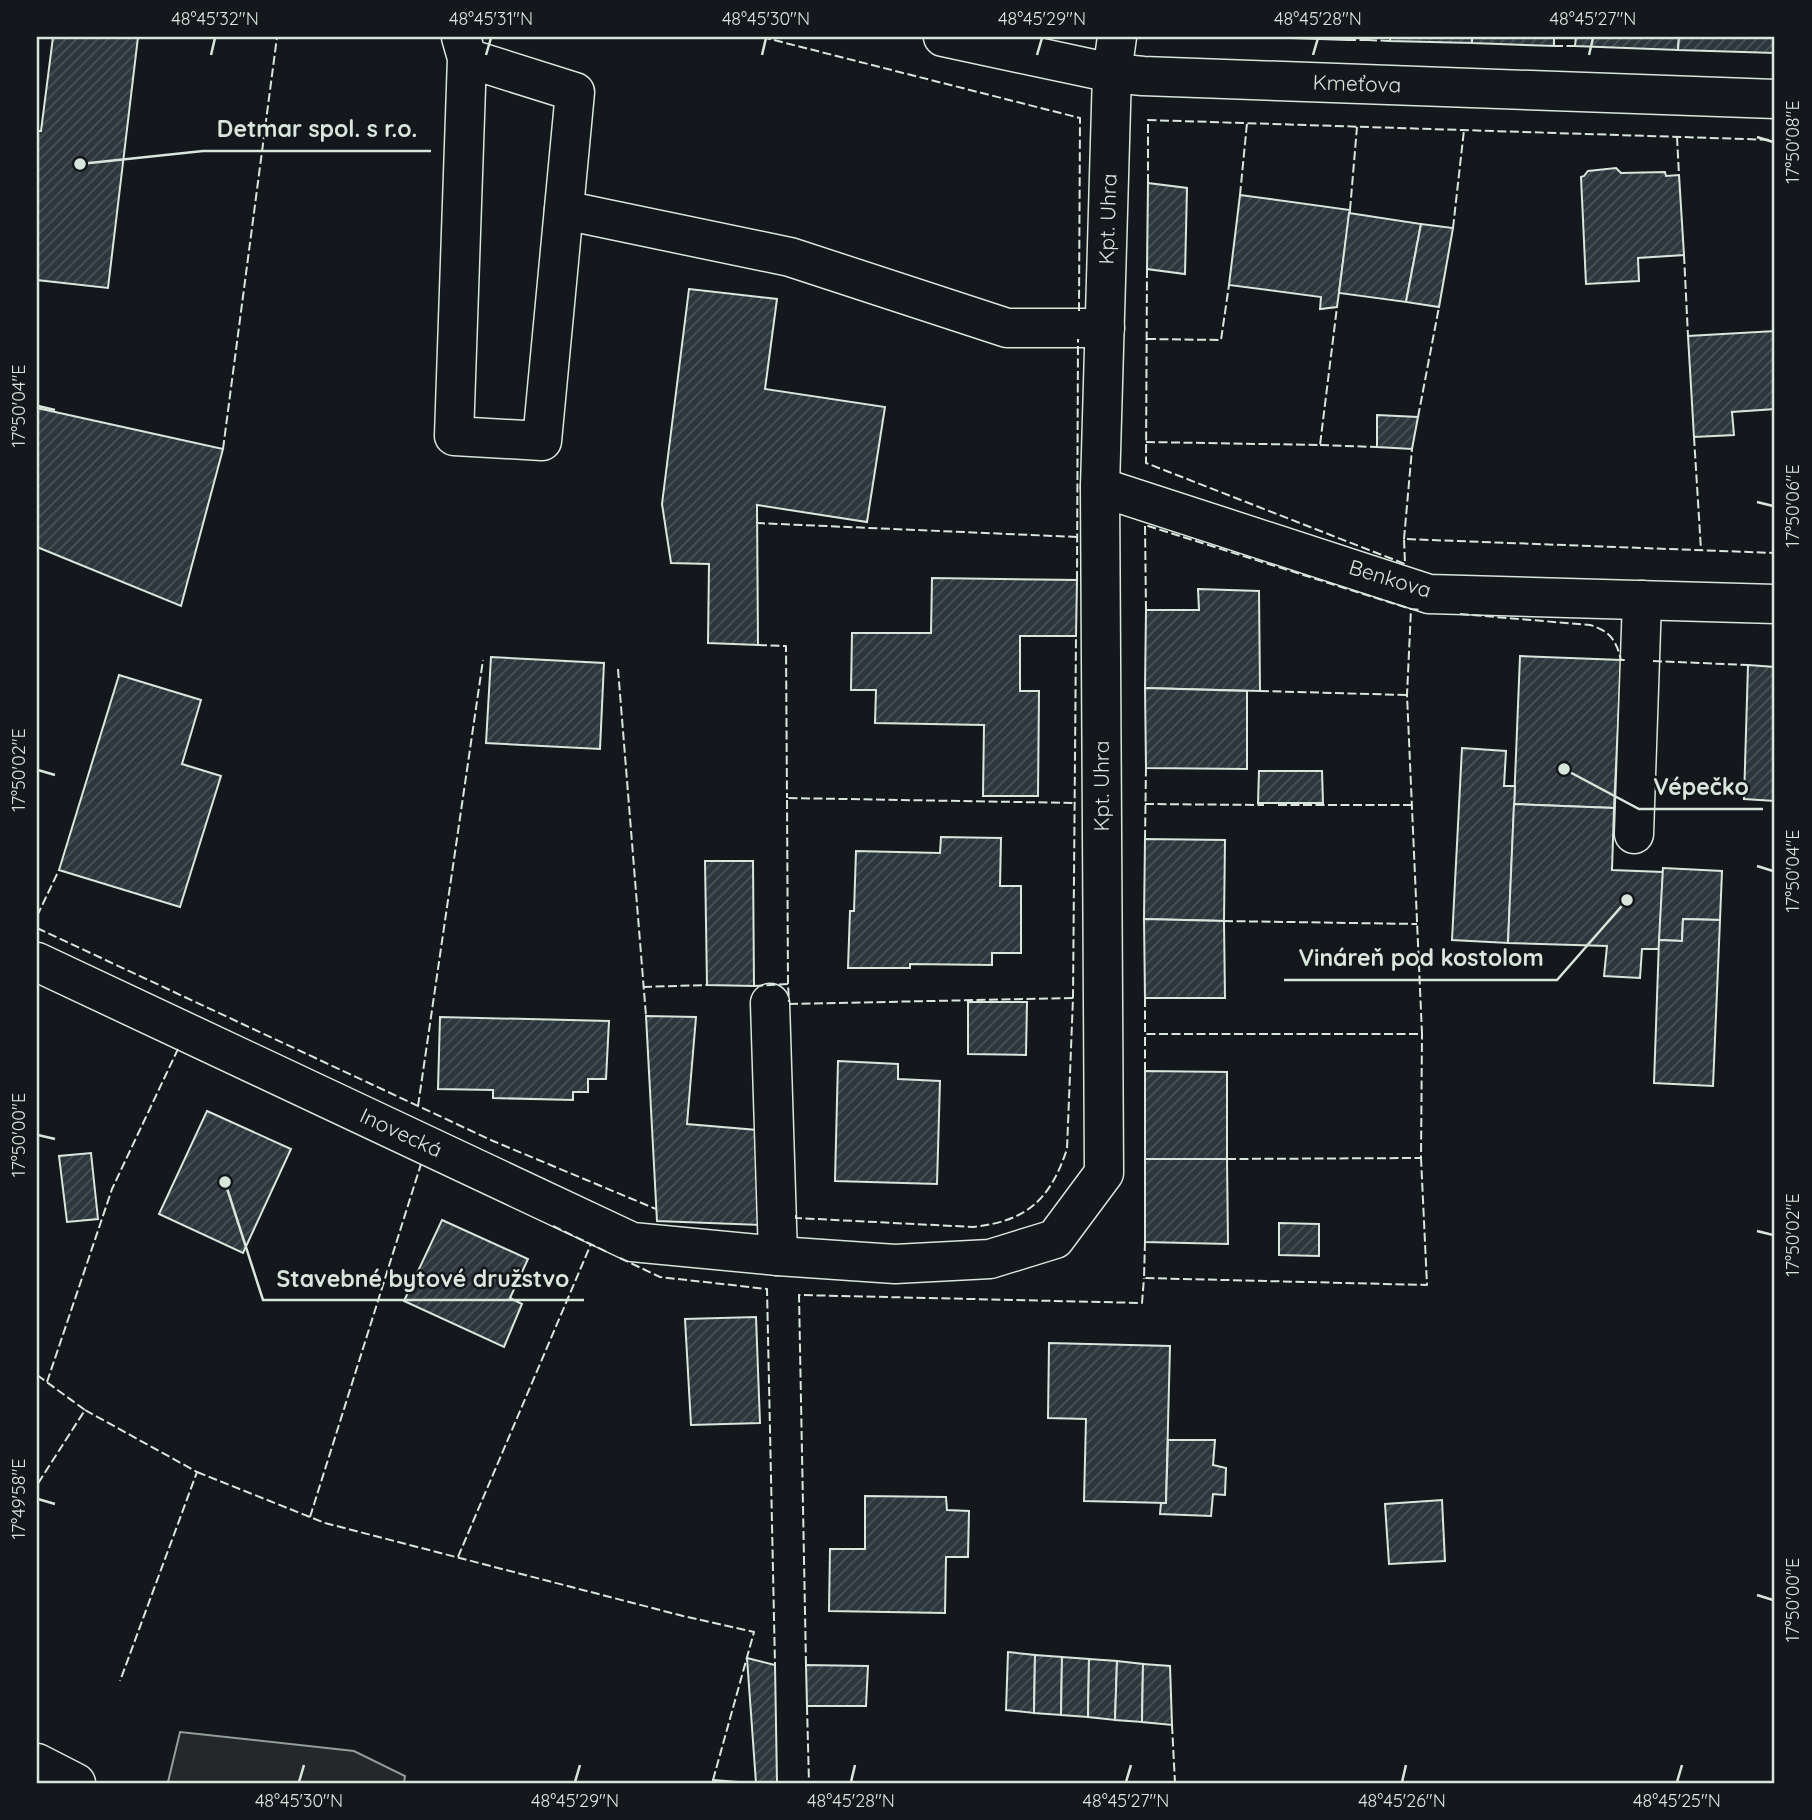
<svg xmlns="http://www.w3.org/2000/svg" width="1812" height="1820" viewBox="0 0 1812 1820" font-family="Quicksand,sans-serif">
<defs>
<pattern id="building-hatch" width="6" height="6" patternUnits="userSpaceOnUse" patternTransform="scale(1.75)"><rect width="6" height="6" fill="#2c363c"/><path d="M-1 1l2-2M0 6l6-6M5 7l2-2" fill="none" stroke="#4a5358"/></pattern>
</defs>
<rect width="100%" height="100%" fill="#14181c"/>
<!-- parking -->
<path fill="#24282b" stroke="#939e99" stroke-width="2" d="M180,1732l174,19 51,25 -1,7h-232l-4,-1z"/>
<!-- building -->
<g fill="url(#building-hatch)" stroke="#d8e6dc" stroke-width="2">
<path d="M53,37h85l-30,251 -71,-8v-149h4z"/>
<path d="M1266,37h81v3z"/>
<path d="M1390,37h82v6l-82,-2z"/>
<path d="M1472,37h82v9l-82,-3z"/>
<path d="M1576,37h103l-1,13 -103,-4z"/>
<path d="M1679,37h96v16l-97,-3z"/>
<path d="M1616,168l5,5 44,-1 1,4 13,-1 5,80 -46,3 1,23 -53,3 -5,-107 3,-1 4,-5z"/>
<path d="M1148,183l39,5 -2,86 -38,-5z"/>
<path d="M1240,195l110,15 -13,97 -17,2 1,-12 -92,-12z"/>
<path d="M1349,213l72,11 -15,78 -67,-9z"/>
<path d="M1421,224l32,4 -14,79 -33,-5z"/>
<path d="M689,289l88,10 -12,90 120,18 -18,115 -110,-17 1,140 -50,-2 1,-79 -38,-1 -9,-59z"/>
<path d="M1775,331v78l-43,3 2,23 -40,2 -6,-101z"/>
<path d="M37,408l186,41 -42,157 -144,-59z"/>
<path d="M1377,415l41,2 -6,32 -35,-2z"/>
<path d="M932,578l145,2 -1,56h-56v55h19l-1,105h-55l1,-71 -109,-2 1,-33h-25l1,-57h79z"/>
<path d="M1198,589l61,2 1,100 -115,-3 1,-78h53z"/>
<path d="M1520,656l101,4 -7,148 -100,-4z"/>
<path d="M491,657l113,6 -4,86 -114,-6z"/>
<path d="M1748,665l27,2v134l-31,-2z"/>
<path d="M119,675l82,25 -19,64 39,12 -41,131 -121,-37z"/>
<path d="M1145,688l102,3v78l-101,-1z"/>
<path d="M1462,748l44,3 -2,35h11l-7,157 -56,-3z"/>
<path d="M1259,771h63l1,32h-65z"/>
<path d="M1514,804l100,4 -2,62 51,2 -4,77h-17l-2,29 -36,-2 3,-30 -99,-3z"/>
<path d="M941,837l60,1 -1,48h21v67h-29v12l-82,-1v4h-62l2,-57h4l2,-60 84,2z"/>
<path d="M1145,839l80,1 -1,81 -80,-2z"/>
<path d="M705,861h48l1,125 -47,-1z"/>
<path d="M1663,868l59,3 -2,49 -37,-1 -1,22 -23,-1z"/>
<path d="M1144,919l80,2 1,77h-80z"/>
<path d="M1683,919l37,1 -7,166 -59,-3 5,-143 23,1z"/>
<path d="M968,1002h59l-1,53 -58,-1z"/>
<path d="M646,1016l50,1 -9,107 70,6 4,95 -104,-4z"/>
<path d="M440,1017l169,4 -3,58h-18v13h-15v8l-80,-2v-8l-55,-1z"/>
<path d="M838,1061l60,3v15l42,2 -3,103 -102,-3z"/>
<path d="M1145,1071l82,1v87h-82z"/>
<path d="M207,1111l84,38 -48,104 -84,-39z"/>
<path d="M91,1153l7,66 -31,3 -8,-66z"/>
<path d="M1145,1159h82l1,85 -83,-2z"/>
<path d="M442,1220l86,39 -18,39 12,6 -18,43 -100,-46z"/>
<path d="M1279,1223l40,1v32l-40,-1z"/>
<path d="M756,1317l4,106 -69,2 -6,-106z"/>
<path d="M1049,1343l121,3 -4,157 -82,-2 2,-82 -38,-1z"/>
<path d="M1168,1440h47l-2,25 13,3 -1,27 -12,-1 -2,22 -51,-2 1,-11h5z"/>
<path d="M865,1496l81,1 1,13 22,1 -1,46h-22l-1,56 -116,-2 1,-62h35z"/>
<path d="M1442,1500l3,61 -56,3 -4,-60z"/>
<path d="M1008,1652l27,3 -1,58 -28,-3z"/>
<path d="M1035,1655l27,2 -1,58 -27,-2z"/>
<path d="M1062,1657l27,2 -1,58 -27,-2z"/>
<path d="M747,1658l28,7 2,118h-21z"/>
<path d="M1089,1659l28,2 -2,59 -27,-3z"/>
<path d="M1117,1661l26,3 -1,58 -27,-2z"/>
<path d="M1143,1664l27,2 2,59 -30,-3z"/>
<path d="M806,1665l62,1 -2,40h-59z"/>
<path d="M713,1780l38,3h-38z"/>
</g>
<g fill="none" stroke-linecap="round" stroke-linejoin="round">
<defs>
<g id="minor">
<path d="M461,37l6,21 -13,378 88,5 33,-349 -108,-34"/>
<path d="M943,37l169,36 31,3 632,23"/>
<path d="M564,210l226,47 217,71h98"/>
<path d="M1100,487l329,107 346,10"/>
<path d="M1634,834l8,-234"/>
<path d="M37,962l595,280 146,14 117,8 95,-5 65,-20 49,-66 -4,-686 12,-414 5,-36"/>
<path d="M770,1003l8,253"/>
<path d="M37,1763l39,20"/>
</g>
</defs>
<!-- minor casing -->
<use href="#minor" stroke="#d8e6dc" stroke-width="41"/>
<!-- minor -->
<use href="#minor" stroke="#14181c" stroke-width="38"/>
<!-- fence -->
<g stroke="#d8e6dc" stroke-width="2" stroke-dasharray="9 3.5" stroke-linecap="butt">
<path d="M762,37l318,81 -1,193"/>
<path d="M1347,40h21l1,-3"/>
<path d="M1368,40l22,1"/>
<path d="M1554,46h21"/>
<path d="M1677,137l2,38"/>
<path d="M1148,183v-63l627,20"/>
<path d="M1240,195l7,-72"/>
<path d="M1350,210l7,-83"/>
<path d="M1453,228l11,-98"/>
<path d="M1684,255l4,81"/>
<path d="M1147,269l-1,194 259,101 -1,-25 371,14"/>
<path d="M1147,339l74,1 8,-55"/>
<path d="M1418,417l21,-110"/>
<path d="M1694,437l7,113"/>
<path d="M1146,442l174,3 17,-138"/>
<path d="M1320,445l57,2"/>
<path d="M223,449l54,-412"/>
<path d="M756,523l321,14"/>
<path d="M1404,539l8,-90"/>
<path d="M1077,580l1,-241"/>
<path d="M1146,610l-1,-85 266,84 11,1"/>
<path d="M1460,614l130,11c20,6 26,15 31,35h4"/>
<path d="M758,645l28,1 1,152"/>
<path d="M1653,661l95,4"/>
<path d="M618,669l28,347"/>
<path d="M1260,691l147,4"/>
<path d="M1145,804l119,1"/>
<path d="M1278,805h135"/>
<path d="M1145,839l1,-71"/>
<path d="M37,916l22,-46"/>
<path d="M1224,921l193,3"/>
<path d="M37,928l456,213 163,68"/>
<path d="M788,984l-1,-186 288,5"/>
<path d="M754,986l34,-2 1,18"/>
<path d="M643,987l64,-2"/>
<path d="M1145,998v36h277l-15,-339 4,-86"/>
<path d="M789,1004l284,-6"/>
<path d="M1145,1071v-37"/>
<path d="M418,1106l65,-446"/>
<path d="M1227,1159l194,-1 1,-124"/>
<path d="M796,1215v3l177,9c54,-6 77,-27 94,-78l6,-151 3,-362"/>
<path d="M553,1226l54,26"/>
<path d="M1145,1242l-1,36 283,7 -6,-127"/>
<path d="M620,1258l40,19 107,12 8,376"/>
<path d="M37,1375l48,35 -48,75"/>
<path d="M47,1382l65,-193 66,-140"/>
<path d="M85,1410l112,62 -77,209"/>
<path d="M197,1472l128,51 358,93 71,16 -41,148"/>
<path d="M310,1517l111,-353"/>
<path d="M458,1557l133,-313"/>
<path d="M806,1665l-7,-370 343,8 2,-25"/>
<path d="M807,1706l2,77"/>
<path d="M1172,1725l3,58"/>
</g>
</g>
<!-- ticks -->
<path fill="none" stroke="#d8e6dc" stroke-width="2.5" d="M211,55l4,-17M486,55l5,-17M762,55l4,-17M1037,55l5,-17M1313,55l5,-17M1589,55l4,-17M1757,137l16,5M38,406l17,4M1757,502l16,4M38,770l17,5M1757,866l16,5M38,1135l17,4M1757,1231l16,4M38,1499l17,5M1757,1595l16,5M299,1782l5,-17M575,1782l5,-17M851,1782l4,-17M1126,1782l5,-17M1402,1782l4,-17M1677,1782l5,-17"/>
<g text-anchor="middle" stroke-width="5" stroke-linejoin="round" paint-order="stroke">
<!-- street labels -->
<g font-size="21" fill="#d8e6dc" stroke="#14181c">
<text transform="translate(1357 84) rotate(2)" y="7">Kmeťova</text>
<text transform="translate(1108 219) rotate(-88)" y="7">Kpt. Uhra</text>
<text transform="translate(1390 579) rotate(17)" y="7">Benkova</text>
<text transform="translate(1102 786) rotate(-90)" y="7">Kpt. Uhra</text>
<text transform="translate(401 1133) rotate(25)" y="7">Inovecká</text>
</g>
</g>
<!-- callouts -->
<path fill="none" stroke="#d8e6dc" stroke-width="2.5" d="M80 164L203 151H431M1564 769L1639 809H1763M1627 900L1557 980H1284M225 1182L263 1300H584"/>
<g fill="#d8e6dc" stroke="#14181c" stroke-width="2.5">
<circle cx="80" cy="164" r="7"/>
<circle cx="1564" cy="769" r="7"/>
<circle cx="1627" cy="900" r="7"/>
<circle cx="225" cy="1182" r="7"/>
</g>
<g font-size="23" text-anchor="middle" font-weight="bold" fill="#d8e6dc" stroke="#14181c" stroke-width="5" stroke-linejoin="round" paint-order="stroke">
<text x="317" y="137">Detmar spol. s r.o.</text>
<text x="1701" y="795">Vépečko</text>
<text x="1421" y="966">Vináreň pod kostolom</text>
<text x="423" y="1287">Stavebné bytové družstvo</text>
</g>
<!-- border -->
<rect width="1812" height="1820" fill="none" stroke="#14181c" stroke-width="77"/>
<rect x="38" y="38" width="1735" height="1744" fill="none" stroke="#d8e6dc" stroke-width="2.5"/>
<g font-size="18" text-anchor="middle" fill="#d8e6dc">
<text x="215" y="25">48°45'32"N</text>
<text x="491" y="25">48°45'31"N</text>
<text x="766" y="25">48°45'30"N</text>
<text x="1042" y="25">48°45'29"N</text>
<text x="1318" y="25">48°45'28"N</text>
<text x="1593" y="25">48°45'27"N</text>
<text transform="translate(1793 142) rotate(-90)" y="6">17°50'08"E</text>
<text transform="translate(19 406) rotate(-90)" y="6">17°50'04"E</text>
<text transform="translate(1793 506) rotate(-90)" y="6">17°50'06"E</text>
<text transform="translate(19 770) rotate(-90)" y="6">17°50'02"E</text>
<text transform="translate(1793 871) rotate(-90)" y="6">17°50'04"E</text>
<text transform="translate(19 1135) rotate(-90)" y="6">17°50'00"E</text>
<text transform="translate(1793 1235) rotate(-90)" y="6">17°50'02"E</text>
<text transform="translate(19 1499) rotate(-90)" y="6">17°49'58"E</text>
<text transform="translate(1793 1600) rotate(-90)" y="6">17°50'00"E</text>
<text x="299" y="1807">48°45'30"N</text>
<text x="575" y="1807">48°45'29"N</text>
<text x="851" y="1807">48°45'28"N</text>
<text x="1126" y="1807">48°45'27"N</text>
<text x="1402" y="1807">48°45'26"N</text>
<text x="1677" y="1807">48°45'25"N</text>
</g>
</svg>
